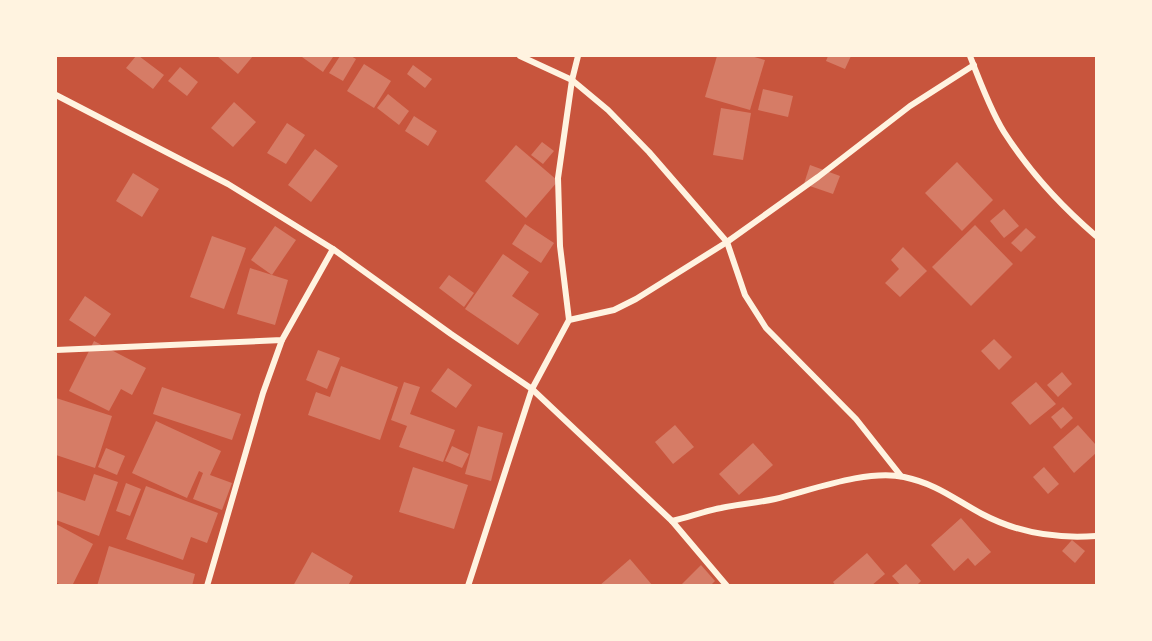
<svg xmlns="http://www.w3.org/2000/svg" width="1152" height="641" viewBox="0 0 1152 641" font-family="Karla,sans-serif">
<rect width="100%" height="100%" fill="#c8553d"/>
<!-- building -->
<g fill="#d67c66">
<path d="M136,56h3l25,19 -11,14 -27,-21z"/>
<path d="M217,56h36l-15,18z"/>
<path d="M303,56h28l2,1 -10,15 -21,-15z"/>
<path d="M340,56h11l5,3 -13,22 -14,-8z"/>
<path d="M717,56h34l14,4 -15,50 -45,-13z"/>
<path d="M828,56h23l-6,13 -19,-8z"/>
<path d="M364,64l27,17 -17,27 -27,-17z"/>
<path d="M413,65l19,14 -7,9 -18,-14z"/>
<path d="M180,67l18,15 -11,14 -19,-15z"/>
<path d="M763,89l30,7 -5,21 -30,-7z"/>
<path d="M388,94l21,17 -10,14 -22,-17z"/>
<path d="M234,102l22,20 -23,25 -22,-19z"/>
<path d="M721,108l30,5 -8,47 -30,-5z"/>
<path d="M414,116l23,15 -9,15 -23,-15z"/>
<path d="M287,123l18,12 -19,29 -19,-11z"/>
<path d="M542,142l12,9 -11,13 -12,-9z"/>
<path d="M516,145l42,36 -32,37 -41,-37z"/>
<path d="M315,149l23,17 -27,36 -23,-17z"/>
<path d="M957,162l36,38 -31,31 -37,-38z"/>
<path d="M810,165l30,11 -7,18 -29,-10z"/>
<path d="M133,173l26,16 -17,28 -26,-16z"/>
<path d="M1004,209l15,17 -15,12 -14,-17z"/>
<path d="M525,224l29,19 -13,20 -29,-19z"/>
<path d="M975,225l38,39 -42,42 -39,-39z"/>
<path d="M275,226l21,14 -24,35 -21,-15z"/>
<path d="M1026,228l10,9 -15,15 -10,-9z"/>
<path d="M212,236l34,12 -22,61 -34,-12z"/>
<path d="M903,247l24,24 -27,26 -15,-14 14,-14 -8,-9z"/>
<path d="M503,254l26,18 -17,24 27,18 -21,31 -53,-36z"/>
<path d="M250,268l38,12 -13,45 -38,-11z"/>
<path d="M449,275l25,18 -10,14 -25,-19z"/>
<path d="M85,296l26,18 -16,23 -26,-17z"/>
<path d="M994,339l18,18 -13,13 -18,-19z"/>
<path d="M94,341l52,27 -14,27 -11,-6 -12,22 -40,-20z"/>
<path d="M318,350l22,8 -13,31 -21,-9z"/>
<path d="M341,366l57,21 -18,53 -72,-25 8,-23 14,5z"/>
<path d="M448,368l24,17 -16,23 -25,-17z"/>
<path d="M1062,372l10,12 -14,13 -11,-12z"/>
<path d="M404,382l16,5 -10,27 45,16 -12,32 -44,-15 8,-21 -16,-6z"/>
<path d="M1036,382l20,22 -26,21 -19,-22z"/>
<path d="M162,387l79,27 -9,26 -79,-26z"/>
<path d="M56,398l56,18 -17,52 -39,-13z"/>
<path d="M1063,407l10,11 -12,11 -10,-12z"/>
<path d="M156,421l65,30 -11,24 22,8 -10,27 -29,-11 10,-26 -4,-2 -12,27 -55,-25z"/>
<path d="M675,425l19,22 -21,17 -18,-22z"/>
<path d="M1078,425l18,20v8l-22,20 -21,-26z"/>
<path d="M478,426l25,7 -12,48 -26,-7z"/>
<path d="M753,443l20,22 -34,30 -20,-21z"/>
<path d="M452,446l17,8 -7,14 -17,-7z"/>
<path d="M106,448l19,8 -8,19 -19,-8z"/>
<path d="M413,467l55,18 -14,44 -55,-17z"/>
<path d="M1044,467l15,17 -11,10 -15,-17z"/>
<path d="M94,474l24,8 -19,54 -43,-16v-29l29,10z"/>
<path d="M126,483l15,6 -11,27 -14,-5z"/>
<path d="M146,486l72,27 -11,30 -16,-6 -8,23 -57,-21z"/>
<path d="M961,518l30,34 -16,14 -7,-8 -14,13 -23,-26z"/>
<path d="M56,524l37,20 -21,42h-10l-6,-4z"/>
<path d="M1072,540l13,11 -10,12 -13,-12z"/>
<path d="M109,546l86,28 -3,12h-95z"/>
<path d="M312,552l41,24 -5,10h-55z"/>
<path d="M867,553l18,21 -14,12h-35l-3,-4z"/>
<path d="M630,559l23,27h-54z"/>
<path d="M906,564l15,17 -5,5h-15l-9,-10z"/>
<path d="M701,565l14,16 -5,5h-30z"/>
</g>
<g fill="none" stroke-linecap="round" stroke-linejoin="round">
<!-- minor -->
<g stroke="#fff3e0" stroke-width="6">
<path d="M520,56l52,24 36,30 41,42 78,90 18,53 21,33 90,91 45,57"/>
<path d="M970,56c8,21 22,57 34,76 25,39 57,74 92,104"/>
<path d="M56,95l172,89 105,65 118,85 81,55 140,132 55,65"/>
<path d="M569,320l45,-10 22,-11 91,-57 91,-65 92,-71 64,-41"/>
<path d="M56,350l226,-10 51,-91"/>
<path d="M672,521c17,-4 33,-10 49,-13 18,-4 36,-5 54,-9 37,-9 92,-30 129,-22 33,7 50,22 78,37 36,19 74,25 114,22"/>
<path d="M207,586l56,-193 19,-53"/>
<path d="M468,586l64,-197 37,-69 -9,-74 -2,-68 14,-98 6,-24"/>
</g>
</g>
<!-- border -->
<rect width="1152" height="641" fill="none" stroke="#fff3e0" stroke-width="114"/>
</svg>
